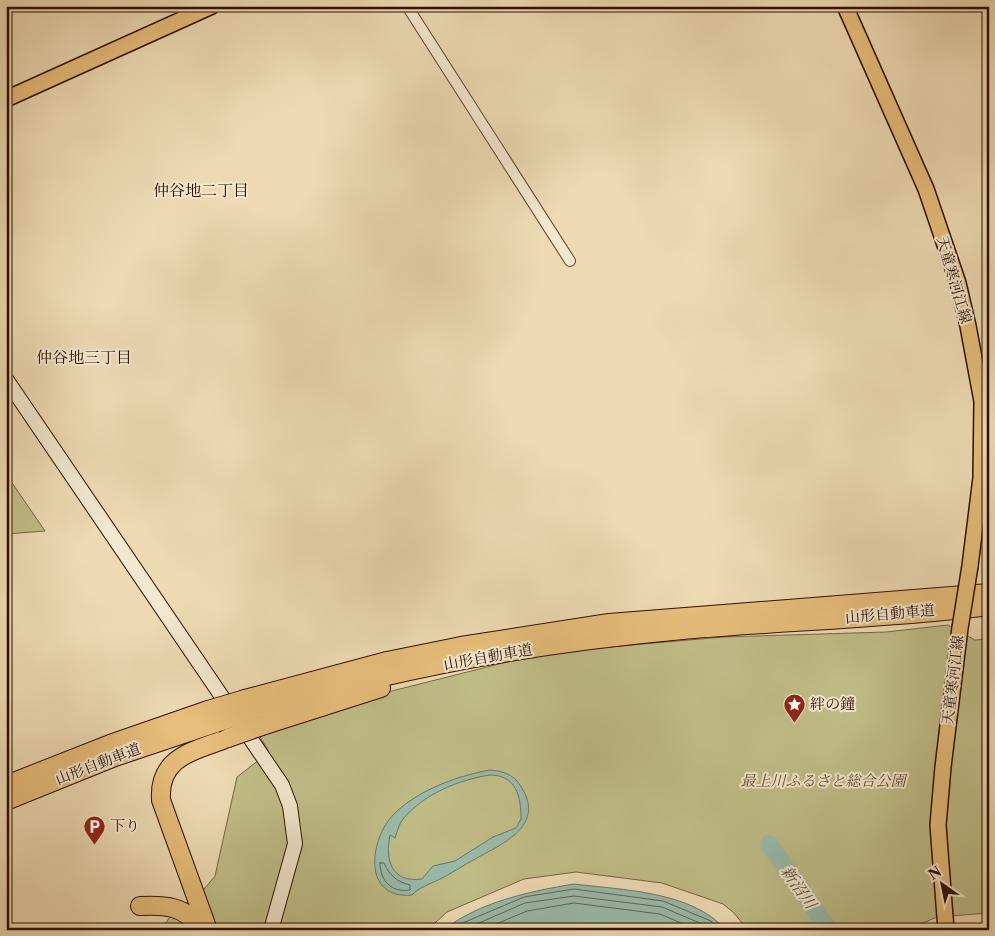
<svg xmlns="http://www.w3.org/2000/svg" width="995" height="936" viewBox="0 0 995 936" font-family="'Libre Caslon Text','Noto Serif JP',serif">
<rect width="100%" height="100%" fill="#eddab3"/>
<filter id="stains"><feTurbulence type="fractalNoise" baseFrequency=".004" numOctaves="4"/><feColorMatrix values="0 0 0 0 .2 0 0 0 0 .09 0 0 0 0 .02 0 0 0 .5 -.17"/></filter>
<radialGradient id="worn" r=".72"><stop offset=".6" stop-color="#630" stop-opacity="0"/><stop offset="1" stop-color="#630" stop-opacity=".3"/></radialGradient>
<!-- green -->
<g fill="#c0bd87" stroke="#776544">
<path d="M6,474l39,57 -39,3z"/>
<path d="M948,625l27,15 14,-1v274l-52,4 -30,13h-159l-15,-18 -10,-8 -61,-21 -86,-11 -52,7 -77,33 -20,18h-266l11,-16 33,-26 10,-12 22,-99 32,-25 -10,-17 97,-35 147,-37 61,-12 159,-14 163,-5z"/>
</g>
<!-- water -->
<g fill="#99bbab" stroke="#6e7567" fill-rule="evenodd">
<path d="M490,770c12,1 23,4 30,15 27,40 -16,58 -45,74 -13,7 -24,15 -37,21 -8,4 -20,8 -26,15 -50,5 -43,-56 -18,-81 24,-24 63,-38 96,-44zM490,775c26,0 31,21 31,44l-5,9 -23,9 -38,24 -22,5 -11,13c-31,4 -37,-19 -32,-44l5,3c2,-6 4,-14 8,-19 21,-25 55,-39 87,-44z"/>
<path d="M574,884c48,6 118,7 152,46h-282c34,-28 88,-39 130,-46z"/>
</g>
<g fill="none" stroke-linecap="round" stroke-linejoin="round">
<!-- shore -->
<g stroke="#646456" stroke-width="1">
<path d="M380,863h4c5,12 13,19 26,22v5c-18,3 -30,-9 -30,-27z"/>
<path d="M452,930l6,-5 66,-28 50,-8 89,12 48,20 8,9"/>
<path d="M463,930l62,-27 49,-7 88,11 45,19 4,4"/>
<path d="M482,930l45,-19 47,-8 86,11 37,16"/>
</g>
<!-- river -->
<path stroke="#99bbab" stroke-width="18" d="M769,844l60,86"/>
<defs>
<path id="street" d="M407,6l163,255"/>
<path id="secondary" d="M6,379l276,406 8,21 5,38 -24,86"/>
<g id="primary">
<path d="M845,6l81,183 32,94 10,43 14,75 -1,77 -11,88"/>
<path d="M6,99l206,-93"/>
<path d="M946,930l-8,-105 5,-58 17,-139"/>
</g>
<g id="highway">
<path d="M245,699l142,-38 74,-15 148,-23 380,-30"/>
<path d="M252,712c140,-43 285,-69 431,-82 102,-9 204,-11 306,-24"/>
<path d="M262,726l119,-38"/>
<path d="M6,785l104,-41 98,-34"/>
<path d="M6,801l109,-44 101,-34"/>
<path d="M140,906c22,-1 49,-1 58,24"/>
<path d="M208,930l-47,-130c-3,-44 34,-49 67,-62"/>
</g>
</defs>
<!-- street casing -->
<use href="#street" stroke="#5e402d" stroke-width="12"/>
<!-- secondary casing -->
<use href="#secondary" stroke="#2e0d00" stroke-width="16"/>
<!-- primary casing -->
<use href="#primary" stroke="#2e0d00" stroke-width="18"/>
<!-- highway casing -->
<use href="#highway" stroke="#2e0d00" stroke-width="20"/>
<!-- street -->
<use href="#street" stroke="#f3e7ce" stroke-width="10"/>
<!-- secondary -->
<use href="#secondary" stroke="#f3e7ce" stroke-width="14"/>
<!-- primary -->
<use href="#primary" stroke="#e6bd7a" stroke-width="15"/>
<!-- highway -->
<use href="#highway" stroke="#e6bd7a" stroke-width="18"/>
<defs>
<path id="primary-bridge" d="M960,628l10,-62"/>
<g id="highway-bridge">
<path d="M208,710l37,-11"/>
<path d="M216,723l36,-11"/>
<path d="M228,738l34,-12"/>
</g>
</defs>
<!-- primary-bridge casing -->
<use href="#primary-bridge" stroke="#2e0d00" stroke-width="18" stroke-linecap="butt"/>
<!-- highway-bridge casing -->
<use href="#highway-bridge" stroke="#2e0d00" stroke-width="20" stroke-linecap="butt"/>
<!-- primary-bridge -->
<use href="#primary-bridge" stroke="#e6bd7a" stroke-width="15"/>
<!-- highway-bridge -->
<use href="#highway-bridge" stroke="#e6bd7a" stroke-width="18"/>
</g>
<!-- icons -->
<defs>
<symbol id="sight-pin" viewBox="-11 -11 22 30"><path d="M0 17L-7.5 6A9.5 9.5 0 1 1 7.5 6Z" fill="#8f2418" stroke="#f3e7ce"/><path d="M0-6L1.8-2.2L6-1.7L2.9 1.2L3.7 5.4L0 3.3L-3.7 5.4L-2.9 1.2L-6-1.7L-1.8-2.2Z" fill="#fff"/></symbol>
<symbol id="parking-pin" viewBox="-11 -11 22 30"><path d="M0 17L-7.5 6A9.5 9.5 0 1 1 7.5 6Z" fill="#8f2418" stroke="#f3e7ce"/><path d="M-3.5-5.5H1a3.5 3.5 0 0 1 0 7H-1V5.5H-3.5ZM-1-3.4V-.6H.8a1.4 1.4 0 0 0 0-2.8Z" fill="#fff"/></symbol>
</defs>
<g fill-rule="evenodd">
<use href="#sight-pin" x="782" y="692" width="25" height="34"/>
<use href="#parking-pin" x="82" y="814" width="25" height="34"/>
</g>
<g text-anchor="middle" stroke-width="4" stroke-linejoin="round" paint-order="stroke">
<!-- street labels -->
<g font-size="15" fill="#2e0d00" stroke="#f3e7ce">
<text transform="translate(954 280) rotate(74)" y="5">天童寒河江線</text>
<text transform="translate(890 614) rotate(-5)" y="5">山形自動車道</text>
<text transform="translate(488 657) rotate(-10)" y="5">山形自動車道</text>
<text transform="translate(953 680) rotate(-83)" y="5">天童寒河江線</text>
<text transform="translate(98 764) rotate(-21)" y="5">山形自動車道</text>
</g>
<!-- poi labels -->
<g font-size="15" fill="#2e0d00" stroke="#f3e7ce" text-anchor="start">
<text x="810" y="709">絆の鐘</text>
<text x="110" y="831">下り</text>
</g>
<!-- park labels -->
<g font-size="15" font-style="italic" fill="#614b2f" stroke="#f3e7ce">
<text x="823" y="786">最上川ふるさと総合公園</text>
</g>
<!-- neighbourhood labels -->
<g font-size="16" fill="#2e0d00" stroke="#f3e7ce">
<text x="201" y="196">仲谷地二丁目</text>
<text x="84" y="363">仲谷地三丁目</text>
</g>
<!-- water labels -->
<g font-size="16" font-style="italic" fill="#534a3c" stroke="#f3e7ce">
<text transform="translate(799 887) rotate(55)" y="6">新沼川</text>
</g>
</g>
<!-- margin -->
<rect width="995" height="936" fill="none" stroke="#eddab3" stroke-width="25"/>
<rect x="8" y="8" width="980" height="921" fill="none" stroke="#2e0d00" stroke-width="2.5"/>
<rect x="12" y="12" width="970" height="911" fill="none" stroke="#2e0d00"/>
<!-- north arrow -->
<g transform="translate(942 884) rotate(327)" stroke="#f3e7ce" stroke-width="4" paint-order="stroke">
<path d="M0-4L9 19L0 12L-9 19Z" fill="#2e0d00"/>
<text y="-8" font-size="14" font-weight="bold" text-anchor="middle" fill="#2e0d00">N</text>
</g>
<rect width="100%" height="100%" filter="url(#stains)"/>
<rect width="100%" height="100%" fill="url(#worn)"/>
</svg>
